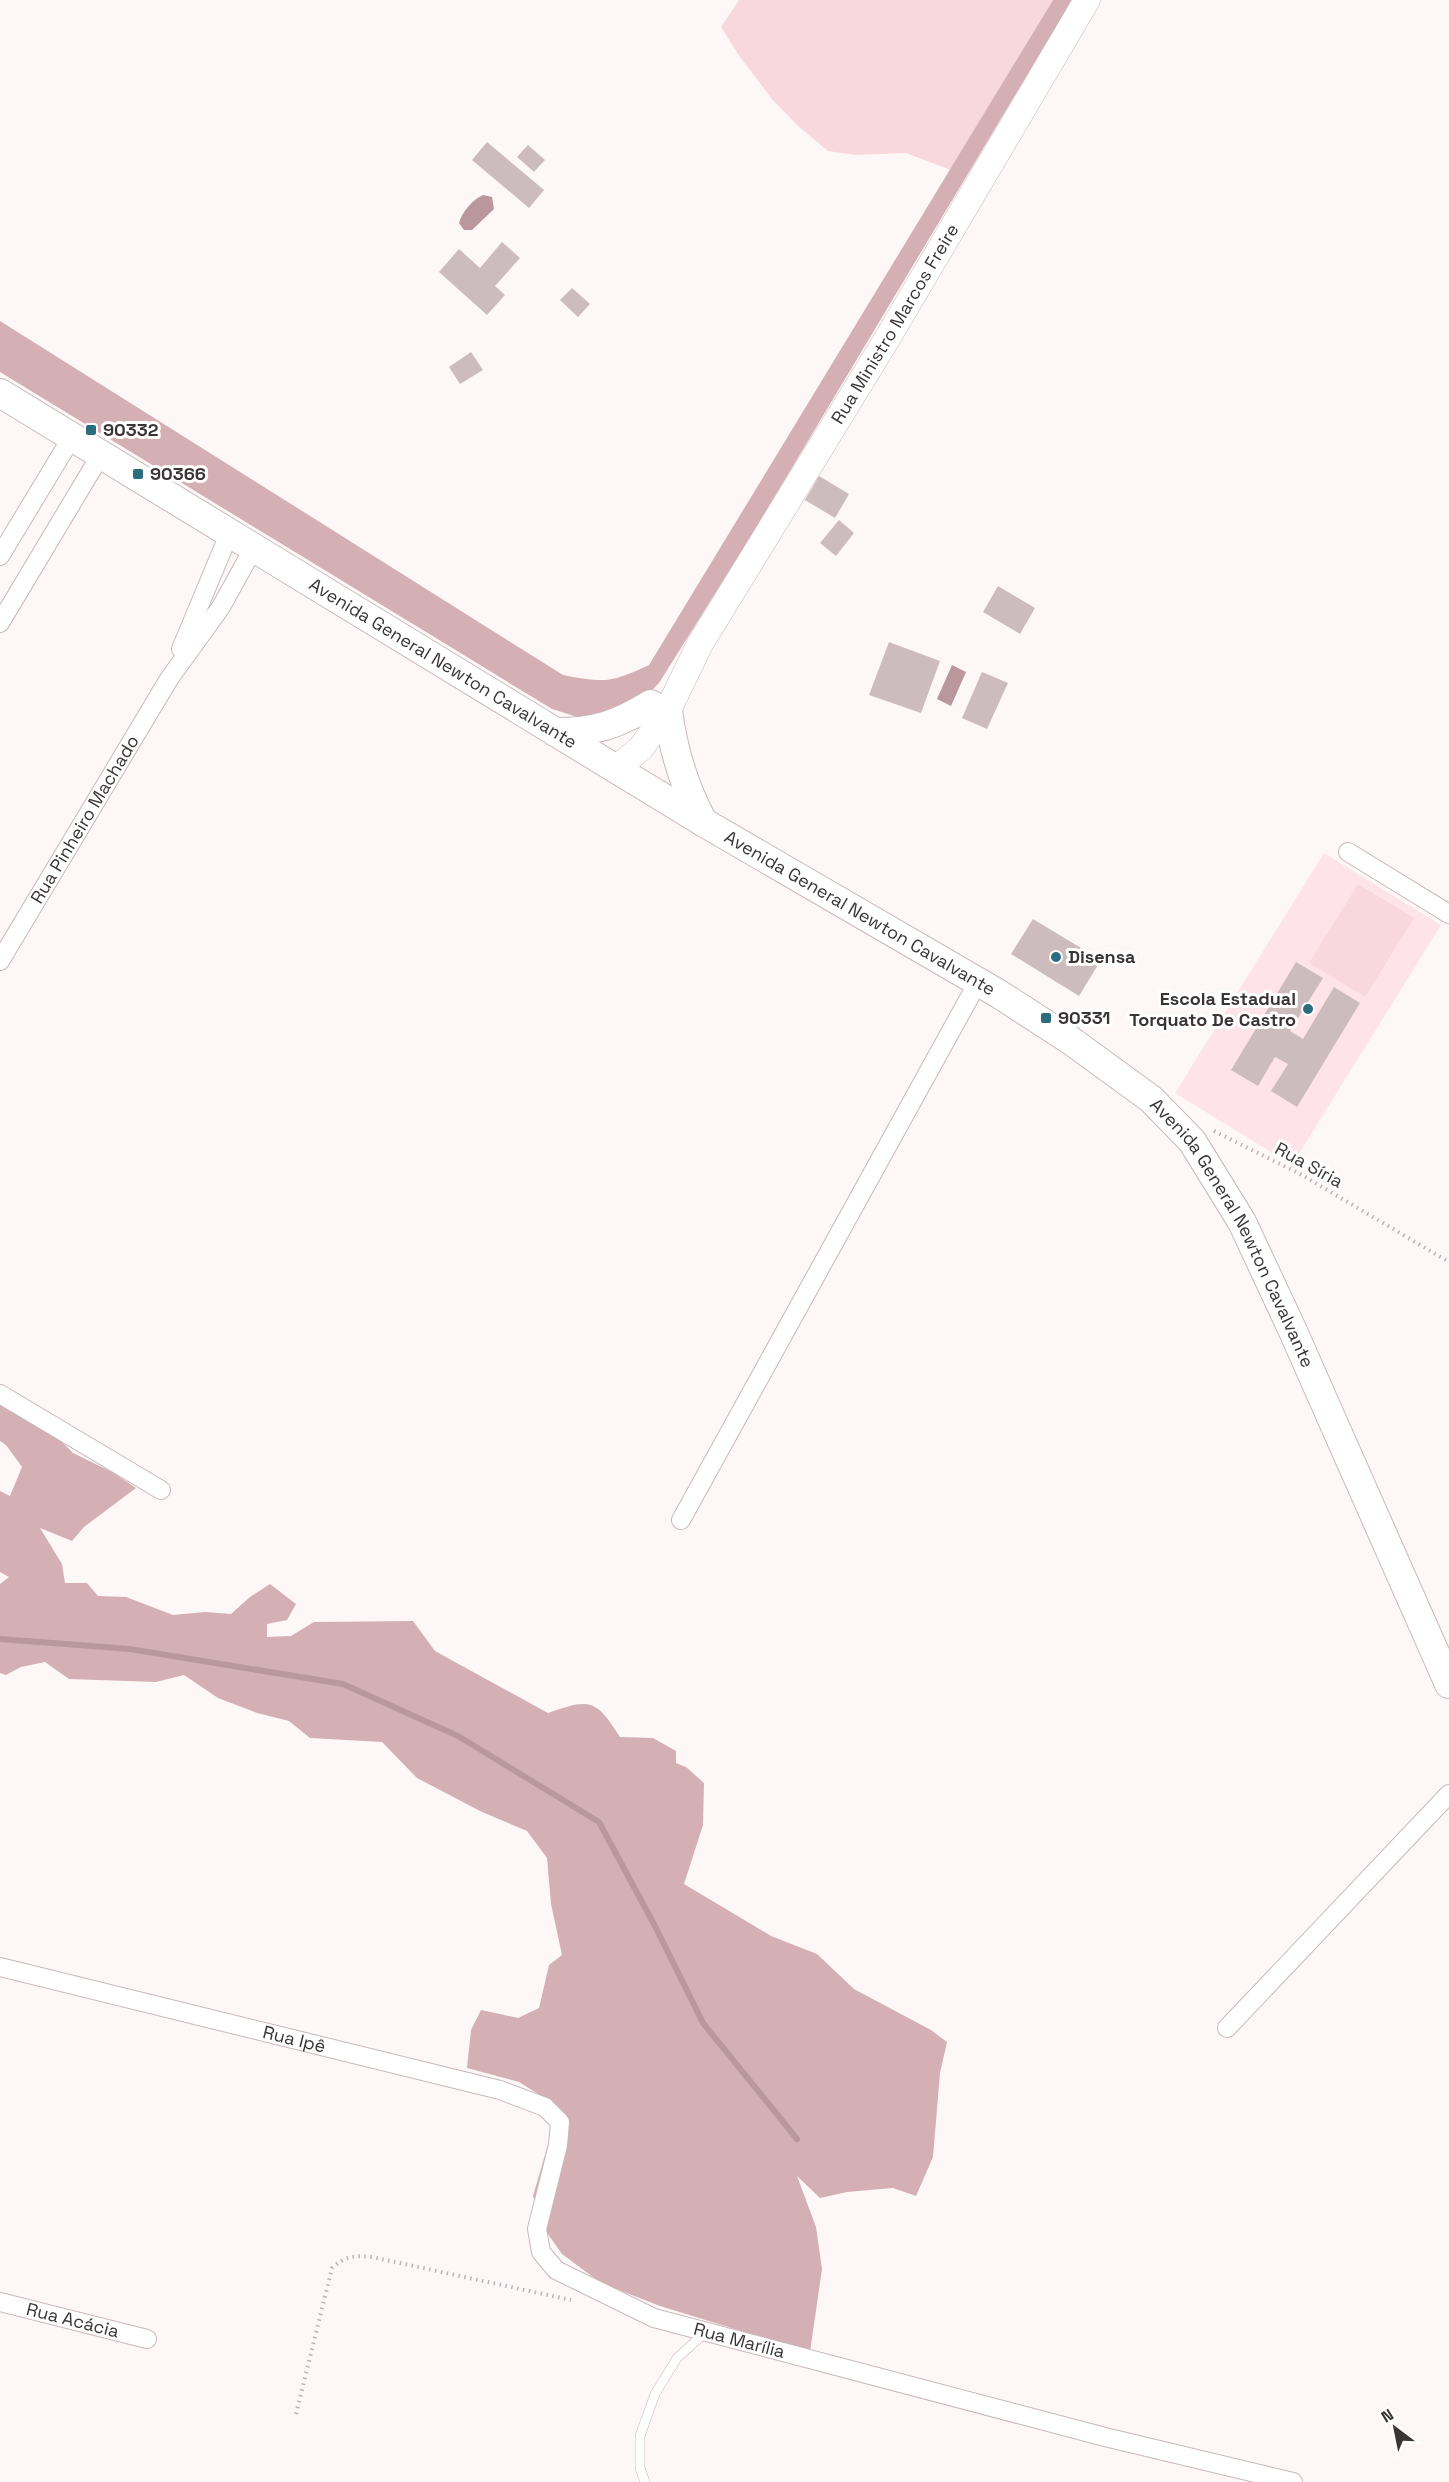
<svg xmlns="http://www.w3.org/2000/svg" width="1449" height="2482" viewBox="0 0 1449 2482" font-family="'Space Grotesk',sans-serif">
<rect width="100%" height="100%" fill="#fef7f8"/>
<!-- built -->
<path fill="#fee4e8" d="M1324,853l117,72 -149,240 -117,-72z"/>
<!-- green -->
<g fill="#f8d8dc">
<path d="M739,0h314l-102,170 -45,-17 -50,2 -28,-4 -30,-25 -26,-27 -32,-42 -19,-30z"/>
<path d="M1358,884l56,34 -49,79 -56,-34z"/>
</g>
<!-- forest -->
<g fill="#d4b0b5">
<path d="M1053,0h19l-321,536 -92,147 -15,15 -57,22 -35,-11 -552,-337v-51l563,354c42,8 47,8 86,-10z"/>
<path d="M0,1403l52,29 21,21 39,19 24,16 -52,39 -12,14 -32,-13 22,36 3,19h22l11,13 28,1 47,18 32,-3 26,2 19,-17 20,-13 26,20 -9,16 -20,4v13l24,-1 23,-14 99,-1 22,30 113,62c42,-15 48,-14 72,24l33,1 23,13v12l10,4 18,16 -1,42 -19,59 87,52 46,18 37,35 77,41 16,12 -7,31 -7,84 -17,39 -23,-8 -46,4 -27,6 -23,-22 19,51 6,42 -12,83 -150,-46 -59,-23 -39,-29 -17,-24 -12,-34 26,-89 -40,-25 -52,-14 4,-38 10,-20 37,8 21,-10 10,-43 13,-10 -11,-51 -4,-46 -20,-27 -45,-19 -65,-34 -35,-36 -72,-4 -21,-17 -32,-8 -39,-15 -34,-23 -28,7 -87,-3 -24,-17 -24,5 -15,8 -6,-2v-89l9,-7 -9,-5v-81l10,5 12,-29 -16,-22 -6,-4z"/>
</g>
<!-- water -->
<g fill="#b9979c">
<path d="M483,195l9,2 2,12 -22,21h-8l-5,-7c3,-11 14,-24 24,-28z"/>
<path d="M952,665l14,7 -15,34 -14,-7z"/>
</g>
<g fill="none" stroke-linecap="round" stroke-linejoin="round">
<!-- stream -->
<path stroke="#b9979c" stroke-width="6" d="M0,1639l130,10 213,35 115,52 141,86 57,106 47,95 94,116"/>
</g>
<!-- building -->
<g fill="#cdbcbe">
<path d="M487,142l57,48 -15,18 -57,-48z"/>
<path d="M528,145l17,15 -11,12 -17,-15z"/>
<path d="M502,242l18,16 -25,28 10,9 -18,20 -48,-43 20,-23 21,19z"/>
<path d="M572,288l18,16 -12,13 -18,-17z"/>
<path d="M471,352l12,18 -23,14 -11,-17z"/>
<path d="M819,476l30,18 -14,24 -30,-18z"/>
<path d="M839,520l15,13 -18,23 -16,-13z"/>
<path d="M998,586l37,22 -15,26 -37,-22z"/>
<path d="M889,642l51,19 -19,52 -52,-18z"/>
<path d="M982,672l26,11 -21,46 -25,-11z"/>
<path d="M1033,919l68,41 -22,36 -68,-42z"/>
<path d="M1296,962l27,16 -33,53 13,8 31,-52 26,16 -63,104 -26,-16 17,-27 -13,-7 -17,29 -27,-16z"/>
</g>
<g fill="none" stroke-linecap="round" stroke-linejoin="round">
<defs>
<path id="service" d="M645,2482l-5,-14v-32l15,-42 22,-36 29,-26"/>
<g id="minor">
<path d="M0,556l72,-119"/>
<path d="M0,623l100,-167"/>
<path d="M181,649l48,-115"/>
<path d="M1348,852l101,62"/>
<path id="s1" d="M0,961l169,-282 52,-72 32,-58"/>
<path d="M0,1394l161,96"/>
<path d="M681,1520l297,-538"/>
<path id="s2" d="M0,1967l500,123 45,17 15,15 -2,23 -21,84 4,23 15,18 98,48 451,119 188,45"/>
<path d="M1227,2028l222,-234"/>
<path id="s3" d="M0,2302l147,37"/>
</g>
<g id="secondary">
<path id="s4" d="M617,768l24,-20 27,-38 32,-66 187,-305 200,-339"/>
</g>
<g id="primary">
<path id="s5" d="M0,393l703,429 296,172 71,46 81,59 41,42 50,81 50,107 157,355"/>
<path d="M668,710c5,41 16,76 35,112"/>
<path d="M555,732c40,0 62,-7 96,-28"/>
</g>
</defs>
<!-- service casing -->
<use href="#service" stroke="#c8b8ba" stroke-width="10"/>
<!-- minor casing -->
<use href="#minor" stroke="#c8b8ba" stroke-width="20"/>
<!-- secondary casing -->
<use href="#secondary" stroke="#c8b8ba" stroke-width="27"/>
<!-- primary casing -->
<use href="#primary" stroke="#c8b8ba" stroke-width="30"/>
<!-- path -->
<g stroke="#bcb5b6" stroke-width="4" stroke-dasharray="1.5 4.5" stroke-linecap="butt">
<path d="M1214,1131l88,44 147,87"/>
<path d="M296,2414l36,-146c13,-12 23,-13 40,-11l199,43"/>
</g>
<!-- service -->
<use href="#service" stroke="#fff" stroke-width="9"/>
<!-- minor -->
<use href="#minor" stroke="#fff" stroke-width="18"/>
<!-- secondary -->
<use href="#secondary" stroke="#fff" stroke-width="26"/>
<!-- primary -->
<use href="#primary" stroke="#fff" stroke-width="28"/>
</g>
<!-- markers -->
<g fill="#2b6d7f" stroke="#fff" stroke-width="2">
<rect x="85" y="424" width="12" height="12" rx="3"/>
<rect x="132" y="468" width="12" height="12" rx="3"/>
<circle cx="1056" cy="957" r="6"/>
<circle cx="1308" cy="1009" r="6"/>
<rect x="1040" y="1012" width="12" height="12" rx="3"/>
</g>
<g text-anchor="middle" stroke-width="6" stroke-linejoin="round" paint-order="stroke">
<!-- street labels -->
<g font-size="18" fill="#3a3435" stroke="#fff">
<text dy="6" stroke="none"><textPath href="#s4" startOffset="526">Rua Ministro Marcos Freire</textPath></text>
<text dy="6" stroke="none"><textPath href="#s5" startOffset="519">Avenida General Newton Cavalvante</textPath></text>
<text dy="6" stroke="none"><textPath href="#s1" startOffset="165">Rua Pinheiro Machado</textPath></text>
<text dy="6" stroke="none"><textPath href="#s5" startOffset="1005">Avenida General Newton Cavalvante</textPath></text>
<text transform="translate(1309 1165) rotate(29)" y="6">Rua Síria</text>
<text dy="6" stroke="none"><textPath href="#s5" startOffset="1509">Avenida General Newton Cavalvante</textPath></text>
<text dy="6" stroke="none"><textPath href="#s2" startOffset="303">Rua Ipê</textPath></text>
<text dy="6" stroke="none"><textPath href="#s3" startOffset="75">Rua Acácia</textPath></text>
<text dy="6" stroke="none"><textPath href="#s2" startOffset="938">Rua Marília</textPath></text>
</g>
<!-- poi labels -->
<g font-size="18" font-weight="bold" fill="#3a3435" stroke="#fff" text-anchor="start">
<text x="103" y="436">90332</text>
<text x="150" y="480">90366</text>
<text x="1068" y="963">Disensa</text>
<text x="1296" y="1005" text-anchor="end">Escola Estadual<tspan x="1296" dy="21">Torquato De Castro</tspan></text>
<text x="1058" y="1024">90331</text>
</g>
</g>
<!-- north arrow -->
<g transform="translate(1395 2428) rotate(328)" stroke="#ffffff" stroke-width="4.5" paint-order="stroke">
<path d="M0-4.5L10 22L0 15L-10 22Z" fill="#3a3435"/>
<text y="-9" font-size="16" font-weight="bold" text-anchor="middle" fill="#3a3435">N</text>
</g>
</svg>
